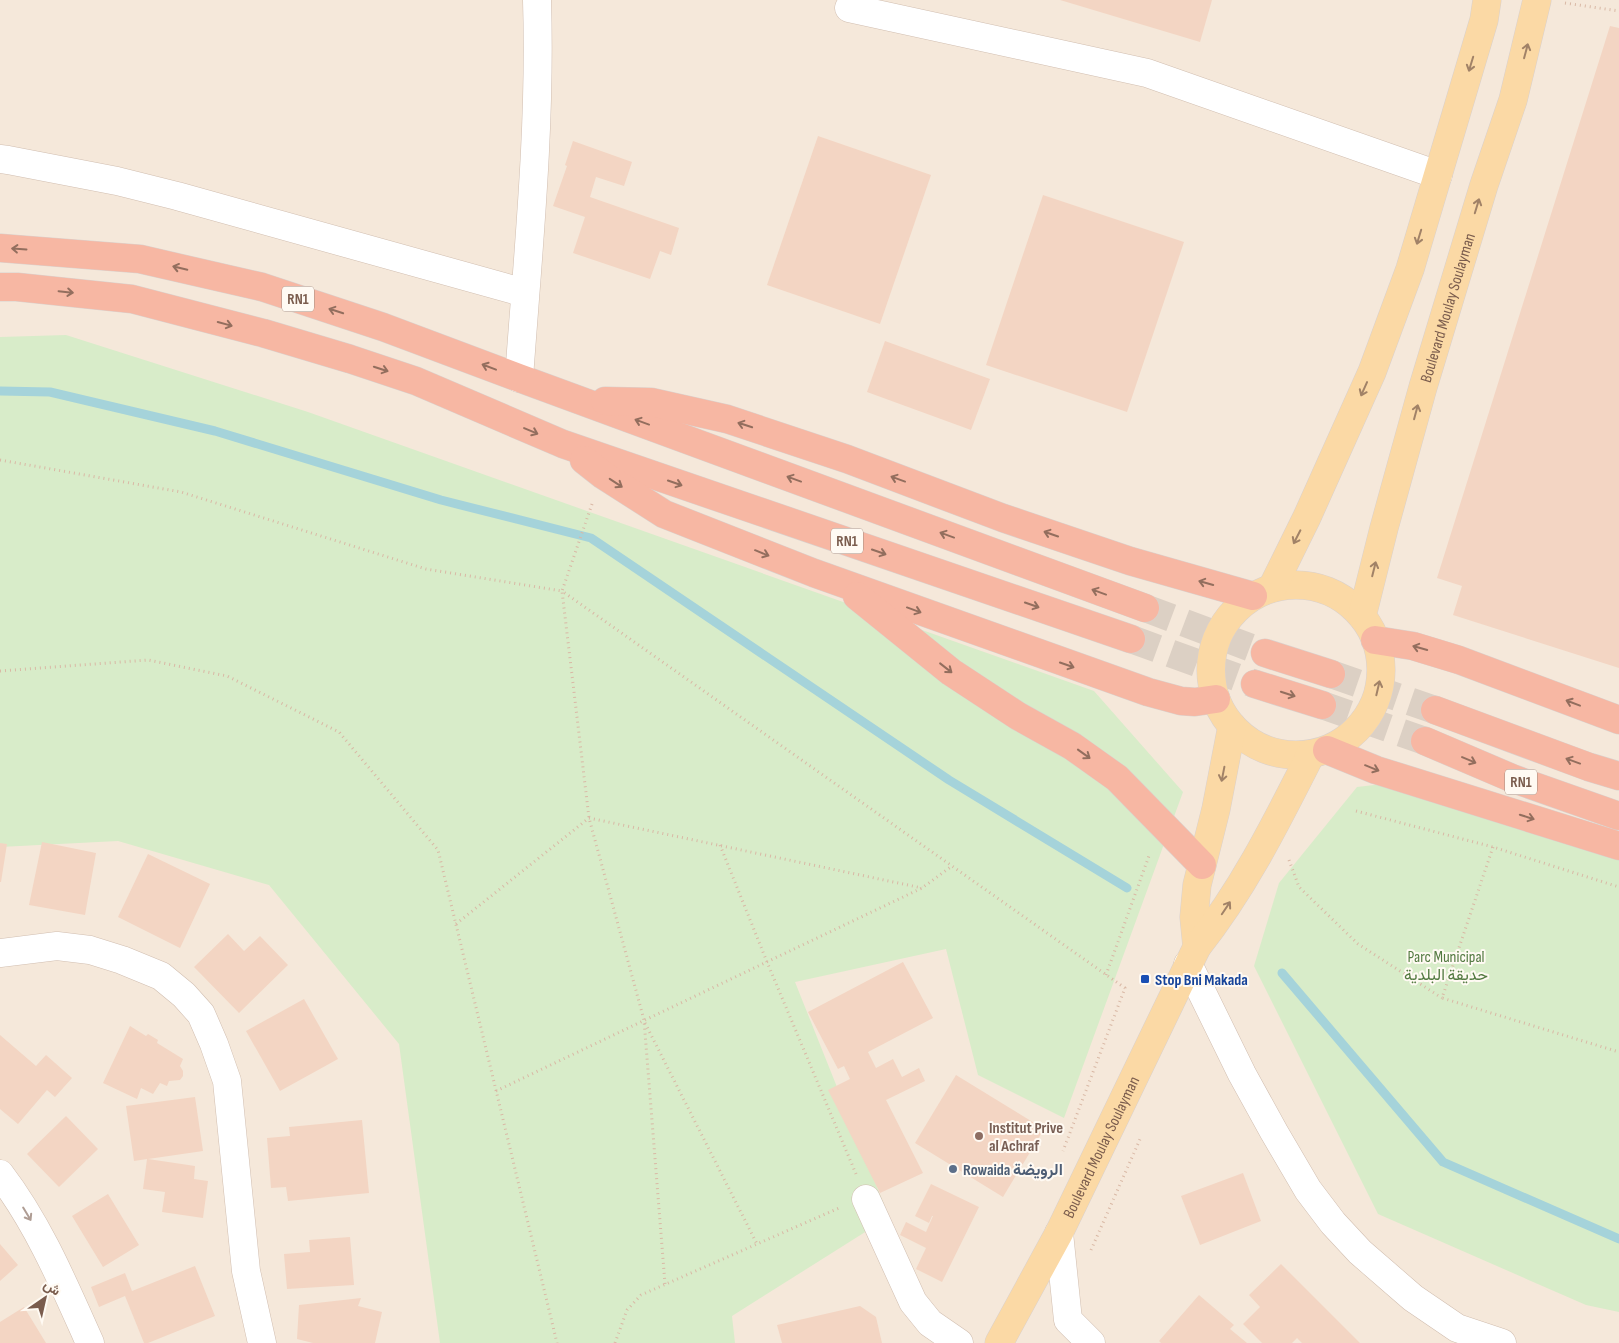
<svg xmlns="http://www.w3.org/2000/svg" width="1619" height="1343" viewBox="0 0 1619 1343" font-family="'Sofia Sans Condensed',Vazirmatn,sans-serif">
<rect width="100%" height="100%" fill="#fdf6ec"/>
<!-- residential -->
<rect fill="#f5e8da" x="0" y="0" width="1619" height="1343"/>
<!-- green -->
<g fill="#d8ecc9">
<path d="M66,335l242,77 786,279 89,101 -119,326 -86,-43 -32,-126 -151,33 94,235 -157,99 3,27h-295l-41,-299 -130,-159 -151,-44 -118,6v-510z"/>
<path d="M1417,780l202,53v479l-33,-7 -208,-91 -124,-248 25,-83 78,-96z"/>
</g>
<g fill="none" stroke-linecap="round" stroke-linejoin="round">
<!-- stream -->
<g stroke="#a5d3da" stroke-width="9">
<path d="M0,391l50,1 165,39 226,69 150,38 358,242 178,108"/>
<path d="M1282,973l161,189 176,77"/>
</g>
</g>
<!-- building -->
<g fill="#f3d5c3">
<path d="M1060,0h152l-12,42z"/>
<path d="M1610,26l9,2v640l-166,-53 9,-29 -25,-8z"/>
<path d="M818,136l113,39 -51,149 -113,-39z"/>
<path d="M573,141l59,21 -8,24 -28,-9 -6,20 89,31 -8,27 -11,-4 -10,28 -77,-26 12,-36 -32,-11 14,-40 -2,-1z"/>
<path d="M1043,195l141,47 -57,170 -141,-47z"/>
<path d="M885,341l105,38 -19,51 -104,-38z"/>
<path d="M42,842l54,11 -11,62 -56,-10z"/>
<path d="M0,843l7,1 -6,38h-1z"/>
<path d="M148,854l62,30 -30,64 -62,-31z"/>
<path d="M228,934l16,17 16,-15 28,29 -49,48 -45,-46z"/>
<path d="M903,962l30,56 -65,34 8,16 17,-9 9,18 17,-9 6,13 -39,19 37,73 -43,20 -52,-103 22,-11 -6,-13 -6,3 -30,-57z"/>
<path d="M304,999l34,60 -58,32 -34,-60z"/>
<path d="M130,1026l16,10 2,-2 10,6 -1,3 26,16 -3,7 3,5v5l-3,4 -11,1 -2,5 -7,-3 -7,11 -12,-6 -4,11 -34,-16z"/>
<path d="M0,1035l36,31 10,-11 26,23 -17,19 -8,-7 -29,34 -18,-15z"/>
<path d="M956,1075l88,54 -41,68 -88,-54z"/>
<path d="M195,1097l8,54 -55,8 47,7 -1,13 14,2 -5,37 -41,-6 3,-20 -22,-3 4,-30 -13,2 -8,-55z"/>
<path d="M66,1116l32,33 -39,38 -32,-33z"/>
<path d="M362,1120l7,73 -81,8 -2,-14 -15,1 -4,-50 23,-2 -1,-9z"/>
<path d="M1243,1173l18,48 -61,24 -19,-49z"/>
<path d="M931,1184l48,23 -37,75 -26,-13 10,-21 -26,-13 6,-13 20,10 7,-16h-1l-3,7 -14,-7z"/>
<path d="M108,1194l31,51 -36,22 -31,-51z"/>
<path d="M350,1237l4,48 -67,4 -3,-35 26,-2 -1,-12z"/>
<path d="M0,1244l18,21 -18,16z"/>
<path d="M1281,1264l79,79h-58l-5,-5 -5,5h-30l-19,-19 17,-17 -11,-12z"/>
<path d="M195,1266l20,50 -67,27h-4l-19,-47 -26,11 -8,-20 34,-14 7,18z"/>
<path d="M1199,1295l35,30 -4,4 17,14h-86l-2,-2z"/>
<path d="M361,1298l-3,8 24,6 -7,31h-62l-16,-4 2,-34z"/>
<path d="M860,1306l16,11 6,26h-100l-5,-18z"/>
<path d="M24,1307l22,36h-46v-21z"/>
</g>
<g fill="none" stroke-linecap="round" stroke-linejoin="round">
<!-- highway-tunnel -->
<g stroke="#dcd0c4" stroke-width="28" stroke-dasharray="28 14" stroke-linecap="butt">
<path d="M1145,608l120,45"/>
<path d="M1131,639l124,45"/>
<path d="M1331,674l104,36"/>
<path d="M1322,705l103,36"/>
</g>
<defs>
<g id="minor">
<path d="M849,8l298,65 291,102"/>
<path d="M0,159l8,1 109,21 60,15 348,97"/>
<path d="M519,378c9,-125 22,-252 18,-378"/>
<path d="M0,953l57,-7 33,4 32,10 39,16 23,19 17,19 13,30 13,37 19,190 16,72"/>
<path d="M1188,964l54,110 32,58 34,58 25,33 27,29 53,46 44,30 45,15"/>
<path d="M0,1174c39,51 64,111 90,169"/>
<path d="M866,1199l47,103 17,21 29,20"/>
<path d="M1059,1233l9,87 23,23"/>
</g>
<g id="major">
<circle cx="1296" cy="670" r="85"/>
<path d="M1272,588l35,-71 65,-145 38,-103 74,-249 3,-20"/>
<path id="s1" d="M1362,616l22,-88 39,-141 61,-202 29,-85 24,-100"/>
<path d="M1197,947l-3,-30 3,-32 19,-76 16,-83"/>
<path id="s2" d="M999,1343l60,-110 138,-286c47,-59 80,-126 114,-193"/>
</g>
<g id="highway">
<path d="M0,248l140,11 122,28 121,40 136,51 626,230"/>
<path d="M0,287h17l115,12 131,34 87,26 66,22 147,63 568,195"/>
<path d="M605,401l46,1 76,17 120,40 156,59 127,43 123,35"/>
<path d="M584,460l19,15 61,39 150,59 334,119 33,9 14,1 21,-3"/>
<path d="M857,596l94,76 67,44 54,30 45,32 85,87"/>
<path d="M1375,640l38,6 46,14 160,60"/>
<path d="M1265,653l66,21"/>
<path d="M1255,684l67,21"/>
<path d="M1435,710l154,57 30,9"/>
<path d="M1425,741l89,38 105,37"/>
<path d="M1327,750l49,20 243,76"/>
</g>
</defs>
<!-- minor casing -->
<use href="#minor" stroke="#d1beb0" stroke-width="29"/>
<!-- major casing -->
<use href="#major" stroke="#dad1cd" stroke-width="29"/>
<!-- highway casing -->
<use href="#highway" stroke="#dad1cd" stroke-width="29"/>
<!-- path -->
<g stroke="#d9b8a5" stroke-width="3" stroke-dasharray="1 4" stroke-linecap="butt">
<path d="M1565,3l54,8"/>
<path d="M0,460l181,32 245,77 136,22 27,227 55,202 21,264"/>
<path d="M592,504l-30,87 563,397 -62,163"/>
<path d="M0,671l148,-11 79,16 112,56 99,118 119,493"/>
<path d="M1356,811l137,36 126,40"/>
<path d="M720,845l47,117 89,212"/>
<path d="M1493,847l-51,151 177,54"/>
<path d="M1289,860l10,27 59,57 84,54"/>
<path d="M456,924l133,-106 333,70"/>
<path d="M1106,975l44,-122"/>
<path d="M645,1023l112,221"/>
<path d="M496,1091l426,-203 30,-22"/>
<path d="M1091,1250l50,-113"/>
<path d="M615,1343l12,-33 14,-15 198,-87"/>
</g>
<!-- minor -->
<use href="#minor" stroke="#fff" stroke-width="28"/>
<!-- major -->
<use href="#major" stroke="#fbd9a5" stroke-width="28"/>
<!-- highway -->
<use href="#highway" stroke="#f7b7a3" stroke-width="28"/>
</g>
<!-- one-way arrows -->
<defs><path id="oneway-shaft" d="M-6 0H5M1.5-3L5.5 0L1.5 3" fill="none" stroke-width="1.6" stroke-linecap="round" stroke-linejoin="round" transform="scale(1.25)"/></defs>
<g stroke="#a18267">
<use href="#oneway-shaft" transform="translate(1526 51) rotate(-75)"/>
<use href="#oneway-shaft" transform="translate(1471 64) rotate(107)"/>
<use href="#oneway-shaft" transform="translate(1477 206) rotate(-73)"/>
<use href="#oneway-shaft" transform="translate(1419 237) rotate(107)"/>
<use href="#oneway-shaft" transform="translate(1364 389) rotate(114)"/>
<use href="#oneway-shaft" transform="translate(1416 412) rotate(-75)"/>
<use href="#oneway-shaft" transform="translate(1297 537) rotate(117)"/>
<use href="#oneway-shaft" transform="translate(1374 569) rotate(-76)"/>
<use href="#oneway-shaft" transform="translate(1378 688) rotate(-77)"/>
<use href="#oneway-shaft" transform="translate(1223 774) rotate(101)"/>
<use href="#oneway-shaft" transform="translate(1226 908) rotate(-56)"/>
</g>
<g stroke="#936e5e">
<use href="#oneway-shaft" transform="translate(19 249) rotate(-176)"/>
<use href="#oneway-shaft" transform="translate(180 268) rotate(-167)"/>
<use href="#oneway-shaft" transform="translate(66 292) rotate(6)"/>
<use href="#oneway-shaft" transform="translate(336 311) rotate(-162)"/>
<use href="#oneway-shaft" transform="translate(225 324) rotate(15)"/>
<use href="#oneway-shaft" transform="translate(489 367) rotate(-159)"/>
<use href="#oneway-shaft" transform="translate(381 369) rotate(18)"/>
<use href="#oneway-shaft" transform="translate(642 422) rotate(-160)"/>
<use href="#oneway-shaft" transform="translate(745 425) rotate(-162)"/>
<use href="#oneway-shaft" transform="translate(531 431) rotate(23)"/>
<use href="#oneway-shaft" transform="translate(794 479) rotate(-160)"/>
<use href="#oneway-shaft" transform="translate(898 479) rotate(-160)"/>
<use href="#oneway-shaft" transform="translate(616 483) rotate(33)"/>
<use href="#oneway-shaft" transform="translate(675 483) rotate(19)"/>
<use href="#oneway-shaft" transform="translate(1051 534) rotate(-161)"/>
<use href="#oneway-shaft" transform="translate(947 535) rotate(-160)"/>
<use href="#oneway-shaft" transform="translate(879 552) rotate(19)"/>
<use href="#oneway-shaft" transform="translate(762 553) rotate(22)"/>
<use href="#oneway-shaft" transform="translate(1206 583) rotate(-164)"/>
<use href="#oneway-shaft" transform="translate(1099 592) rotate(-160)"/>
<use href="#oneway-shaft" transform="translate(1032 605) rotate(19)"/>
<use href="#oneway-shaft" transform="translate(914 610) rotate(20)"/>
<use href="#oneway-shaft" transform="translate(1420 648) rotate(-164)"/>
<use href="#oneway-shaft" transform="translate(1067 665) rotate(19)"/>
<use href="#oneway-shaft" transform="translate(946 668) rotate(38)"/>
<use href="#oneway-shaft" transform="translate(1288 694) rotate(18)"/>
<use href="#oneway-shaft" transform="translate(1573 703) rotate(-159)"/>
<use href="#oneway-shaft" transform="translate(1084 754) rotate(36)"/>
<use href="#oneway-shaft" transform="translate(1469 760) rotate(23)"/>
<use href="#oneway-shaft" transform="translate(1573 761) rotate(-160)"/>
<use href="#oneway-shaft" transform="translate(1372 768) rotate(22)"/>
<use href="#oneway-shaft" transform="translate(1527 817) rotate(18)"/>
</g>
<use stroke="#af9d94" href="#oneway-shaft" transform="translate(27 1214) rotate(59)"/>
<!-- markers -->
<rect fill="#1a4fb4" stroke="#fffaf3" stroke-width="2" x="1140" y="974" width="10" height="10" rx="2.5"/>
<circle fill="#8d6e63" stroke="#fffaf3" stroke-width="2" cx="979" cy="1136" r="5"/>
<circle fill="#5c6f8a" stroke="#fffaf3" stroke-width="2" cx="953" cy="1169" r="5"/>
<g text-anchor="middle" stroke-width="4" stroke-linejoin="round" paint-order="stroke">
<!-- shield labels -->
<g fill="#fffaf3" stroke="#a28b7f" stroke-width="1">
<rect x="282" y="286.5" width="32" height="25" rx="4"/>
<rect x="831" y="528.5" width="32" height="25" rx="4"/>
<rect x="1505" y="769.5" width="32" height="25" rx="4"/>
</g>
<g font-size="15" font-weight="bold" fill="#7a5c4d">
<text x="298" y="304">RN1</text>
<text x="847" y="546">RN1</text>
<text x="1521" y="787">RN1</text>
</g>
<!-- street labels -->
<g font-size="16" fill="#7a5c4d" stroke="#fffaf3">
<text dy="6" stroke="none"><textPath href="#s1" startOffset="320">Boulevard Moulay Soulayman</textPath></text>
<text dy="6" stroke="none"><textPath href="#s2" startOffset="221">Boulevard Moulay Soulayman</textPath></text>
</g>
<!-- park labels -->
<g font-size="16" fill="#537a41" stroke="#fffaf3">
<text x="1446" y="962">Parc Municipal<tspan x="1446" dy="18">حديقة البلدية</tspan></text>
</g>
<!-- transit labels -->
<g font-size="16" font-weight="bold" fill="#164399" stroke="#fffaf3" text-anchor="start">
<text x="1155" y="985">Stop Bni Makada</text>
</g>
<!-- education labels -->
<g font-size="16" font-weight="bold" fill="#785e54" stroke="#fffaf3" text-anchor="start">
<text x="989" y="1133">Institut Prive<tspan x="989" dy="18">al Achraf</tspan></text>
</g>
<!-- service labels -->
<g font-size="16" font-weight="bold" fill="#4e5e75" stroke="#fffaf3" text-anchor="start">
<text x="963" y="1175">Rowaida الرويضة</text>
</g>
</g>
<!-- north arrow -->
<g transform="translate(45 1298) rotate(34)" stroke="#fffaf3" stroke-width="4" paint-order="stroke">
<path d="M0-4L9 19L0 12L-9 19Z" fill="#7a5c4d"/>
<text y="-8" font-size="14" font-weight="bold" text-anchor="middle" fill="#7a5c4d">ش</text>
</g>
</svg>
